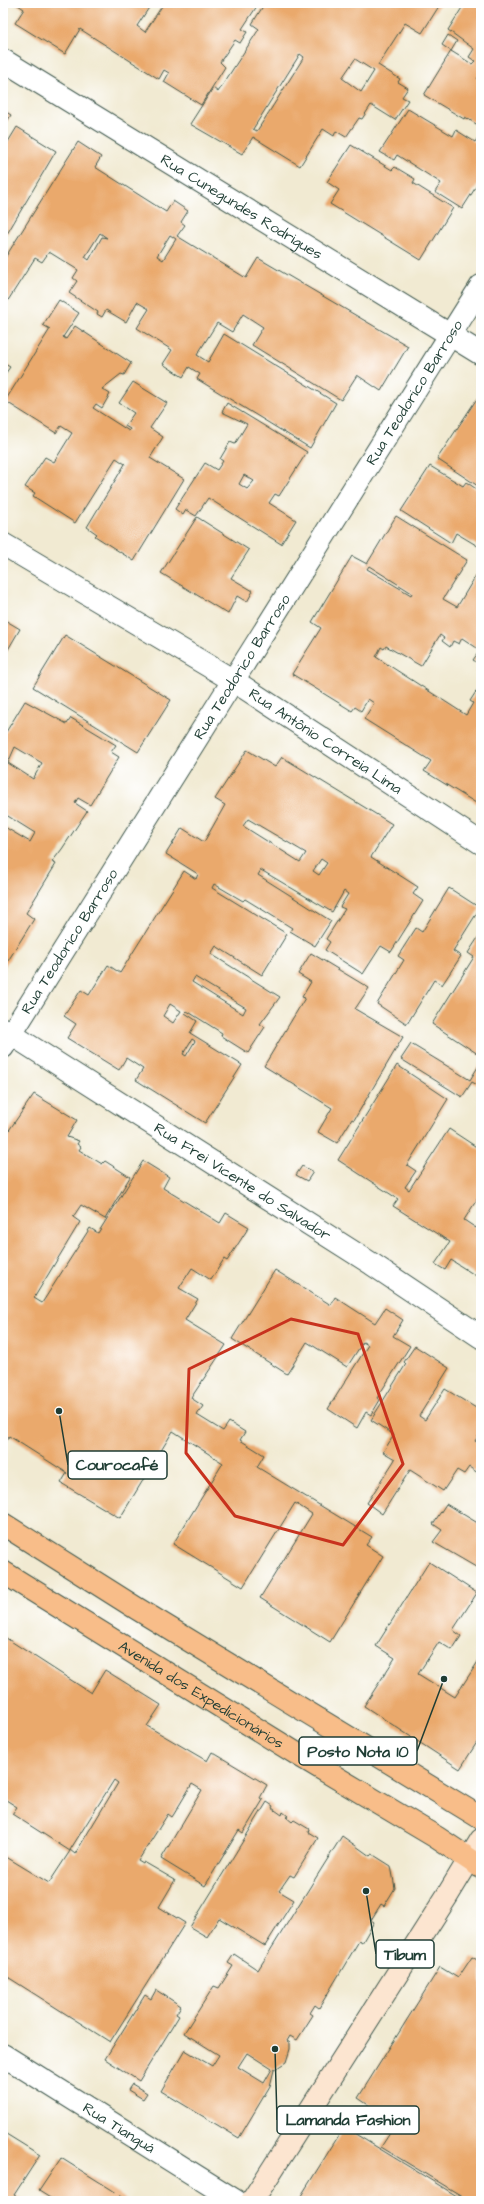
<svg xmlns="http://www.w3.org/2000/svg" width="484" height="2204" viewBox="0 0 484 2204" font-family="'Architects Daughter',sans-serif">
<rect width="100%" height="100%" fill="#fff"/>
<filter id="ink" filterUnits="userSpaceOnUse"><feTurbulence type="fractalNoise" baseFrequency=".025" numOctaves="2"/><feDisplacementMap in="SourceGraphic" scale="8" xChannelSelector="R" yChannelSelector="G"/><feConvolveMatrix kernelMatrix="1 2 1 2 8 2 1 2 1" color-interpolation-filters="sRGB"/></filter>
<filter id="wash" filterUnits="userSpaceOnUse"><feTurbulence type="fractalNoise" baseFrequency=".012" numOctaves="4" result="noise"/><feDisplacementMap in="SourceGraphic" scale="16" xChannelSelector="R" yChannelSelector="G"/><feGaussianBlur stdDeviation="0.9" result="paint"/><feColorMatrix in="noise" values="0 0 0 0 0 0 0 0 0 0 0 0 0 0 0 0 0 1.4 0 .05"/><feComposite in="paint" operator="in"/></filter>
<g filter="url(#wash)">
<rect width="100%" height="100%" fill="#f1ead2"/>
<g id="blocks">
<!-- building -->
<g fill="#eaa96c" fill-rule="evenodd">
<path d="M15,3h137l-15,23 8,6 19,-29h95l-17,26 5,3 -7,11 -5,-3 -15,22 5,5 -24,38 -37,-23 5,-9 -5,-3 -5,9 -79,-50 -15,25 -50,-31 9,-14z"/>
<path d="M265,3h176l-19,30 -17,-10 -27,42 22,14 -2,3 10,6 -6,9 6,3 -13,20 -24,-15 -9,14 -3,-1 -13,19 -10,-6 -2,5 -11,-7 -23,37 -47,-29 -11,17 -52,-30 23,-36 5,4 41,-63 -7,-5zM300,54l4,3 -47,74 -4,-2zM355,59l19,12 -13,21 -19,-14z"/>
<path d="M465,3h16v71l-4,5 4,3v45l-16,-10 -1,2 -40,-24 27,-44 21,13 3,-3 -6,-4 5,-8 -26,-19z"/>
<path d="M448,35l9,6 -6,10 -9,-6z"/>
<path d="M408,109l45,27 3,-6 19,12 6,-9v46l-19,30 -27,-17 6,-9 -44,-28 -3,5 -14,-8z"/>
<path d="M3,110l8,5 -8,13z"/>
<path d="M17,127l39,24 -49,83 -2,-1 -2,2v-85z"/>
<path d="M78,142l23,15 -6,10 71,45 7,-11 15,10 -7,11 4,3 -8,11 69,42 12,-20 150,88 -27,45 -24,-16 -16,25 -89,-55 11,-18 -20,-13 -11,18 -15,-9 -20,32 11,7 16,-28 112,69 -26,45 -113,-69 3,-5 -11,-7 -6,10 -20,-13 9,-14 -35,-22 12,-19 -12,-7 -11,20 -20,-12 -4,7 -5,-3 1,-2 -29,-19 8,-12 -4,-3 5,-8 -29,-18 -7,10 -7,-4 -28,44 -4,-2v-39zM100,233l7,5 -5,-1 -13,23 -4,-3zM170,235l6,4 -13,21 -6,-4z"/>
<path d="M351,145l41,25 3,-3 20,12 -2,4 40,25 -32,52 -91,-56 9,-14 -12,-8z"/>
<path d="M59,300l20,13 -16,24 3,2 9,-13 56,37 -7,12 -3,-1 -19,15 8,5 -8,14 -6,-4 -3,4 36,23 1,-2 -5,-3 9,-13 -15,-10 14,-21 34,21 -17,25 13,9 -13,21 34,21 -50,82 -39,-25 2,-2 -10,-7 38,-63 -9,-6 -41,65 -42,-27 2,-3 -10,-6 20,-30 9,5 18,-29 -11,-7 -5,7 -51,-32 45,-72 -7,-4z"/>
<path d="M3,363l7,4 -7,10z"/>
<path d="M480,394h1v94l-44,-29z"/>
<path d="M227,403l80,49 -28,44 -4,-2 -6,9 27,17 -15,24 -73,-46 -12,18 -10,-6 -3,5 -8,-6 30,-46 12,7 6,-9 -3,-2 10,-17 5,2 12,-20 -25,-12zM244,475l10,6 -7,8 -8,-5z"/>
<path d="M430,466l33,20 3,-4 15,10v56l-25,-15 -5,10 -50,-32z"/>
<path d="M396,516l71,44 -24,39 14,8 24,-40v98l-8,-5 7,-10 -18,-12 -3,6 -6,-3 -3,6 -8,-6 2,-3 -4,-3 -19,31 -35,-20 -2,3 -3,-2 -5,10 90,58 7,-12 -3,-2 11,-17v122l-57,-35 7,-10 -67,-42 10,-16 -6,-4 -7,12 -6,-4 -3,4 -60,-37 29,-46 -9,-6 40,-66 15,8zM369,566l43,27 -1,2 -44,-26z"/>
<path d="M197,517l52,33 -18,28 22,13 -6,11 -10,-6 -9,18 -67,-41z"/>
<path d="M3,619l17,10 -14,24 -3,-2z"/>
<path d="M65,635l106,65 -33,52 -105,-65z"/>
<path d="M25,701l42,23 4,-6 45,27 -5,7 8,5 -29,48 -12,-7 -3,5 12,8 -25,38 -10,13 4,2 -30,49 8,6 -31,50v-143l27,16 5,-9 -32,-20v-83l3,2zM15,747l27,16 -9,16 -25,-16z"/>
<path d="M247,750l28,17 7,-10 110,67 -21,33 47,30 -5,7 10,7 -32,51 -10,-6 -18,28 -38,-24 5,-8 -4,-3 19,-30 -5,-2 8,-13 -4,-3 -12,21 -71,-42 -3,5 73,46 -16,25 -25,-15 2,-3 -47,-29 -2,2 -29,-17 -2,4 75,46 -25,41 -46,-29 -5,8 69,43 -20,27 5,3 -17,26 -27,-17 1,-3 -35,-22 -2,2 12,8 -7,12 52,32 -37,58 -69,-43 7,-11 -17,-11 -7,12 -52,-32 9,-14 -12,-8 17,-26 8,5 19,-30 12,8 64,-102 12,8 2,-5 -32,-20 16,-26 22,14 21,-37 -10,-6zM248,819l58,34 -6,9 -57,-36zM321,859l6,4 -8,12 -6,-4zM195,977l51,31 -3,6 -51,-32zM170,1004l11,7 -8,12 -10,-7zM192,1039l3,2 -9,15 -3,-2z"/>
<path d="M449,888l31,20 -27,43 8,5 -19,29 -8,-5 -27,44 -30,-20 27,-44 -6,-4 18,-28 6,4z"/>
<path d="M481,933v123l-49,-32 42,-67 -6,-4z"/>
<path d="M311,953l58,35 -14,21 48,28 -49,83 -2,-1 -15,24 -19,-11 14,-24 -68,-42 41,-68 -3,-1 9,-15 -13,-8z"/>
<path d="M411,1044l59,36 11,-18v25l-9,-5 -10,15 -61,-38z"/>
<path d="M397,1065l51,34 -41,66 9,6 -11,16 4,3 40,-61 32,21v43l-17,27 12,8 5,-8v59l-30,-19 -6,10 -10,-6 15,-22 -57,-36 5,-7 -60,-39z"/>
<path d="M34,1094l43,26 -10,17 12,4 -2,3 4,3 -2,3 23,14 3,-3 25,16 -25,42 -24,-14 -8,12 7,5 -46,76 8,5 48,-75 8,5 45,-72 26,16 -6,11 57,35 6,-10 23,14 -22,34 -3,-2 -13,21 -19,-12 -13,20 19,11 -13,21 41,25 -35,53 12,8 -6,9 26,16 6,-9 16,10 -5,8 24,15 -7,12 115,70 -6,8 17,11 -53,86 -70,-44 52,-84 -17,-11 -52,84 -70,-43 50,-81 -50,-32 -53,87 -59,-35 6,-10 -58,-37 -6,10v-163l3,-4 -3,-2v-138z"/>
<path d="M302,1166l11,6 -6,9 -11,-6z"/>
<path d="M275,1270l56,35 4,-8 40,26 10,-15 18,12 -10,16 17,10 -33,52 3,2 -9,15 -5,-3 -9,16 -29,-19 40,-64 -5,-3 -16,25 -40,-25 -20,32 -55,-35z"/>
<path d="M415,1346l34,22 -30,48 6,4 20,-31 36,22v21l-6,9 6,4v30l-12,-8 -5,7 -7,-4 -14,21 -33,-21 -28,44 -15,-11 27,-42 1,-2 -12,-7 11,-17 -23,-15 35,-56 -2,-2z"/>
<path d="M446,1504l35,21v45l-48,-28 9,-12 -9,-6z"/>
<path d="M429,1562l48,31 -24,37 8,6 -9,14 -13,-8 -21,32 37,23 26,-40v79l-21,33 -96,-63 31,-48 -19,-12z"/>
<path d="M3,1636l88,57 14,-23 56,35 -14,21 60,35 5,-9 55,33 -7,13 3,2 -20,33 -4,-3 -34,56 -44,-27 41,-69 -10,-6 -18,30 -2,3 -4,-3 -30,47 5,3 1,-2 31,18 -16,27 26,16 -75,119 -107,-68v-119l46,28 21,-32 -58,-37 5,-7 -14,-9zM114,1780l4,3 -43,71 -5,-4z"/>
<path d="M267,1802l6,4 -1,2 10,7 1,-3 5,4 -2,1 6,5 2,-2 15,9 -1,3 10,6 -24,39 -4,-2 -11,16 15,9 -29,46 -46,-28 -12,19 -17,-10z"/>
<path d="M342,1836l28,20 2,-2 19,12 4,22 -11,18 -3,-2 -10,16 3,2 -12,21 -3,-2 -40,67 -4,-3 -5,8 3,2 -16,25 -7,-4 -3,5 3,2v6l-4,13 -12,8 -4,16 -31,52 -78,-47 24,-41 27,16 7,-11 -35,-22 30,-47 5,2 14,-22 -5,-3 6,-9 24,16zM247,2053l25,16 -8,14 -26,-16z"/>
<path d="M472,1957l9,5v239h-11l-89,-54 11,-17 -21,-12 5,-8 -18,-12 82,-131 18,11z"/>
<path d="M156,1990l25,16 -5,8 3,2 -40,65 -34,-22 40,-64 6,4z"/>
<path d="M132,2084l15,9 -4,6 -15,-9z"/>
<path d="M344,2127l121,74h-163l-3,-2z"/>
<path d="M3,2132l37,23 -26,40 10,6h-21z"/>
<path d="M61,2158l48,30 20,13h-74l-16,-10z"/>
</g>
</g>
</g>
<g filter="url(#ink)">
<use href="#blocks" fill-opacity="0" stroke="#3e574c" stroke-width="1"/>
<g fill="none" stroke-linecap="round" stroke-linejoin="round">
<defs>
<g id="street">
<path id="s1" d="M3,60l478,294"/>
<path id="s2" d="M3,544l231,137 247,162"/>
<path id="s3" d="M3,1029l369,235 109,73"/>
<path id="s4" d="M3,1047l478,-761"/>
<path id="s5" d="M3,2055l233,146"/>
</g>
<path id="secondary" d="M252,2201l195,-305 34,-56"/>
<g id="primary">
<path d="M3,1524l133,84 345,210"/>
<path id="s6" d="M3,1572l299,185 134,80 45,30"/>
</g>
</defs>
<!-- street casing -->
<use href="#street" stroke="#3e574c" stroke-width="24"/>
<!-- secondary casing -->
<use href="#secondary" stroke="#3e574c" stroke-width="24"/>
<!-- primary casing -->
<use href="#primary" stroke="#3e574c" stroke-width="24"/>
<!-- street -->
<use href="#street" stroke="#fff" stroke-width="22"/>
<!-- secondary -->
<use href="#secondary" stroke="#fce5d0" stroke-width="22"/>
<!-- primary -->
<use href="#primary" stroke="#f8bd89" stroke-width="22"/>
</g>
</g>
<!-- marked area -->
<path fill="none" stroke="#c8321e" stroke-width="3" stroke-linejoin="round" d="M291,1319l67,15 45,130 -60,81 -108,-29 -49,-63 3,-84z"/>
<g text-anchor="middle" stroke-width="3" stroke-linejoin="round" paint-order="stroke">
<!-- street labels -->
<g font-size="15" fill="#1f3d34" stroke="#fff">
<text dy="5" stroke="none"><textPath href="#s1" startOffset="280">Rua Cunegundes Rodrigues</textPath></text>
<text dy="5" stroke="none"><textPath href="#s4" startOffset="773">Rua Teodorico Barroso</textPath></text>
<text dy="5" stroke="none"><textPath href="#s4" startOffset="449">Rua Teodorico Barroso</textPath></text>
<text dy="5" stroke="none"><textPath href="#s2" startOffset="378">Rua Antônio Correia Lima</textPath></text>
<text dy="5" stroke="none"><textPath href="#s4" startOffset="125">Rua Teodorico Barroso</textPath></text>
<text dy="5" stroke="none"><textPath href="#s3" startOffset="284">Rua Frei Vicente do Salvador</textPath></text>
<text dy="5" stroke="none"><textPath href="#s6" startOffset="233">Avenida dos Expedicionários</textPath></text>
<text dy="5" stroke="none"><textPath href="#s5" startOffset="137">Rua Tianguá</textPath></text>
</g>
</g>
<!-- callouts -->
<path fill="none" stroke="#1f3d34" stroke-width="1.5" d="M59 1411L68 1465M444 1679L417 1751M366 1891L376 1954M275 2049L277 2120"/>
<g fill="#1f3d34" stroke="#fff" stroke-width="1.5">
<circle cx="59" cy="1411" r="4"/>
<circle cx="444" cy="1679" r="4"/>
<circle cx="366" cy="1891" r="4"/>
<circle cx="275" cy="2049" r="4"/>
</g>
<g fill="#fff" stroke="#1f3d34" stroke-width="1.5">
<rect x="68" y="1451" width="99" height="28" rx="4"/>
<rect x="299" y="1737" width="118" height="28" rx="4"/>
<rect x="376" y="1940" width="58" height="28" rx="4"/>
<rect x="277" y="2106" width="142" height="28" rx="4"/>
</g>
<g font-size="16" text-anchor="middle" font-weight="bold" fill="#1f3d34">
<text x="117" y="1470">Courocafé</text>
<text x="358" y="1757">Posto Nota 10</text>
<text x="405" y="1960">Tibum</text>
<text x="348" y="2125">Lamanda Fashion</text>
</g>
<!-- margin -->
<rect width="484" height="2204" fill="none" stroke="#fff" stroke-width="16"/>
</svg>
